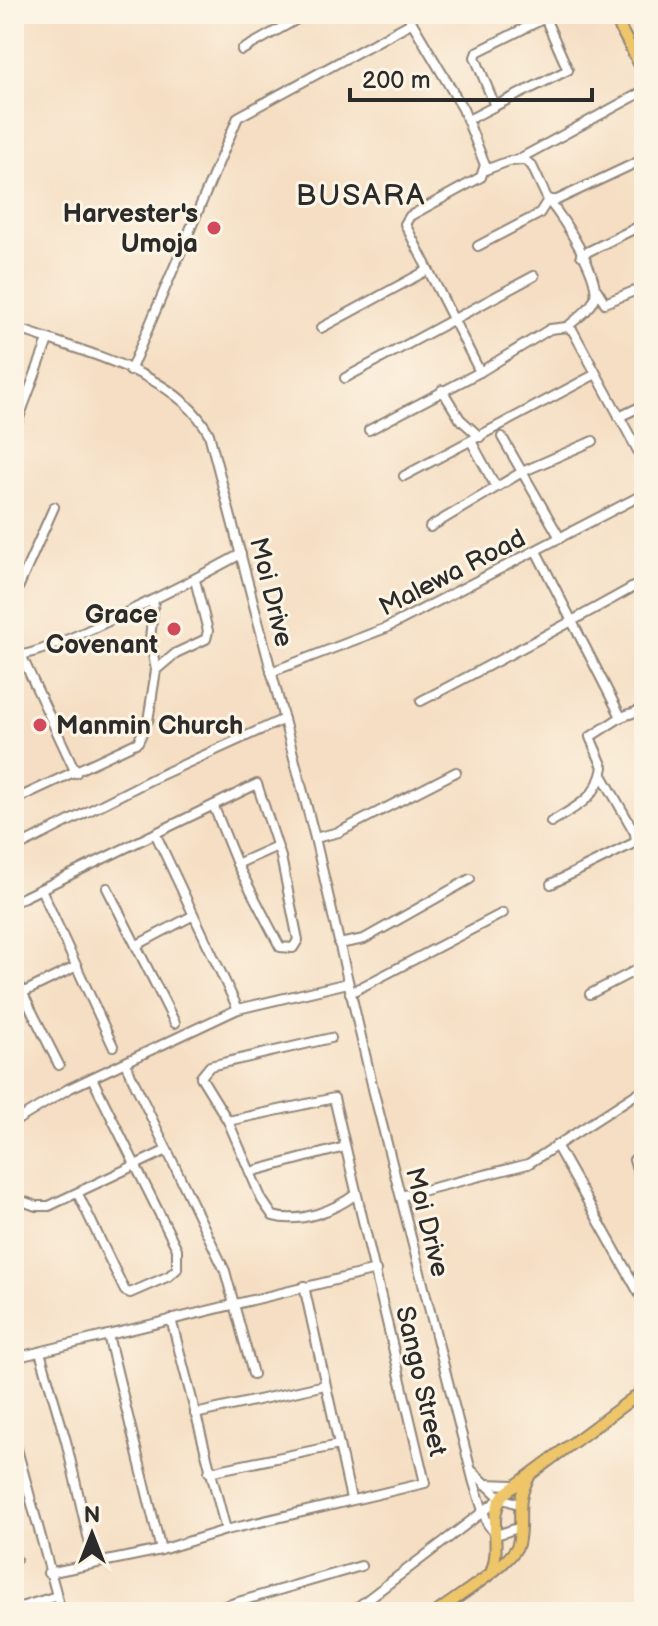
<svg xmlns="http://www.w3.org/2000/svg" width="658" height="1626" viewBox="0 0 658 1626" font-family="'Balsamiq Sans',sans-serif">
<rect width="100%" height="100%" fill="#fcf5e5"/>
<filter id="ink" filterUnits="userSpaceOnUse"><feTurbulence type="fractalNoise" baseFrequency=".0125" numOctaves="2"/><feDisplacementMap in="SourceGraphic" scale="16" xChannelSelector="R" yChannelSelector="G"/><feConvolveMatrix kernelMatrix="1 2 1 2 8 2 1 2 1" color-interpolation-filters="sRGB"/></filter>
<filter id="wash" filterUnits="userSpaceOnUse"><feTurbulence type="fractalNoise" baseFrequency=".006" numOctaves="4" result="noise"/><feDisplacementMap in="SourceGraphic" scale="32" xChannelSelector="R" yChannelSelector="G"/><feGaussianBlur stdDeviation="1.8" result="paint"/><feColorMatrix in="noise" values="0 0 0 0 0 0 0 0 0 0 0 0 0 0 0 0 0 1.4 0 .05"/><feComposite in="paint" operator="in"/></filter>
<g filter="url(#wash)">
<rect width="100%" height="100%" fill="#f5dec3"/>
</g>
<g filter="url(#ink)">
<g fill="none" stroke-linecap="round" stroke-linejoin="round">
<defs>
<g id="minor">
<path d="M407,14l56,95 22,56 -4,12 -71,39 -5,8 75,148 70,-43 17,-2 6,4 71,131"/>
<path d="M242,50l64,-36"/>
<path d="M495,106l73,-36 -23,-52"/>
<path d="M468,120l27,-14 -20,-49 2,-5 68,-34 -2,-4"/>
<path d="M517,160l127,-69"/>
<path d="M478,246l61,-32 9,-14 -16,-34 -7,-6 -16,1 -24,9"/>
<path d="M581,255l63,-31"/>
<path d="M597,290l8,13 39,-16"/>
<path d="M14,327c63,24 163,44 195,107l106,404 59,255 100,390 13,40 9,12 22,-7"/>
<path d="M567,327c9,-8 22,-16 27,-27 9,-21 -31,-82 -46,-100h9l87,-41"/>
<path d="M321,328l105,-57"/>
<path d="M130,371l108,-254 173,-94"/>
<path d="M345,378l189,-102"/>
<path d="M442,390l18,29 20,18"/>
<path d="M619,417l25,-12"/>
<path d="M369,430l111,-58"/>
<path d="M14,431l34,-91"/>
<path d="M502,437l58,101"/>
<path d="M471,441l25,46"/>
<path d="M404,476l190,-101"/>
<path d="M430,527l92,-55 71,-31"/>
<path d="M536,551l85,166"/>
<path d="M14,597l40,-90"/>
<path d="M154,600l-4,39 6,31"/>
<path d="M14,655c25,6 196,-84 227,-101"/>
<path d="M22,657l54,116"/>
<path d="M271,672l115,-44 258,-134"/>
<path d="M421,701c75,-39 149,-78 223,-120"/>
<path d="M14,800l124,-58 10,-21 8,-51 20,-17 30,-14 2,-8 -13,-51"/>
<path d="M551,822c25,-15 47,-24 52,-55l-13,-30 31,-20 23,-8"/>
<path d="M156,835l82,174"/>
<path d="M315,838l24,-6 117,-60"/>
<path d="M14,849l138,-70 132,-60"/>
<path d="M237,864l38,-17"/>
<path d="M551,884l85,-42 -1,-9 -33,-58"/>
<path d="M107,888l68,135"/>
<path d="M41,889l72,157"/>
<path d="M14,902l243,-118 24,73 17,83 -5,8 -13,-1 -43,-83 -23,-57"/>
<path d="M339,944l25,-5 106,-60"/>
<path d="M137,945l55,-29"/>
<path d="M14,976l45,89"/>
<path d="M22,993l55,-27"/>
<path d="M350,993l153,-80"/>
<path d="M590,994l54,-28"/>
<path d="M228,1121l34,79 11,16c27,8 62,-6 83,-22"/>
<path d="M14,1122l54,-33 170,-80 110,-26"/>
<path d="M556,1145l88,157"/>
<path d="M167,1150l58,121 28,103"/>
<path d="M644,1152l-10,8 10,29"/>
<path d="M250,1172l95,-25"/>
<path d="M78,1194l47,97 5,2 39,-17 8,-7v-20l-85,-171"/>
<path d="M401,1196l127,-32 116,-75"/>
<path d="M14,1198l22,8h13l118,-56 -42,-87"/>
<path d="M304,1286l47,213"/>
<path d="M171,1319l55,211"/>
<path d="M108,1335l53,215"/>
<path d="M40,1352l26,89 28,121"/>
<path d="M14,1358l362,-88"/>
<path d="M195,1414l130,-29"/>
<path d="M14,1438l43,158 -43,13"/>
<path d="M471,1470l30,28 17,6"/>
<path d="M209,1472l130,-27"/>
<path d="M485,1484l28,1"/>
<path d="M14,1559h2"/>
<path d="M48,1573l113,-23 65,-20 199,-47 -91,-385 -106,23 -27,-44 9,-11 121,-28"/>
<path d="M57,1596l4,16"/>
<path d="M204,1612l157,-46"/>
<path d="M351,1612l150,-114"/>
</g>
<g id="major">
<path d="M613,14l31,59"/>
<path d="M492,1570c10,-27 -6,-52 12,-76l140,-104"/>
<path d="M437,1612c18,-14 76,-49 81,-68 6,-26 -4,-40 11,-67"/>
</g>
</defs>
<!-- minor casing -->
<use href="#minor" stroke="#908477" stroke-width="12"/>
<!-- major casing -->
<use href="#major" stroke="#908477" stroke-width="14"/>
<!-- minor -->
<use href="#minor" stroke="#fff" stroke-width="8"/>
<!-- major -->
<use href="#major" stroke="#eec569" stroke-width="10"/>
</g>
</g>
<!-- markers -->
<g fill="#d1495b" stroke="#fcf5e5" stroke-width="3">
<circle cx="214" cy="228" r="8"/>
<circle cx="174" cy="629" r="8"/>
<circle cx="40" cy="725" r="8"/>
</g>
<g text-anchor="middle" stroke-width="6" stroke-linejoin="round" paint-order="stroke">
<!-- poi labels -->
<g font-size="26" font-weight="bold" fill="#2b2b2b" stroke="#fcf5e5" text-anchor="end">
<text x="198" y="222">Harvester's<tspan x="198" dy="30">Umoja</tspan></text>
<text x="158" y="623">Grace<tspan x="158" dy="30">Covenant</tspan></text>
<text x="56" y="734" text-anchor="start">Manmin Church</text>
</g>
<!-- street labels -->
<g font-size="26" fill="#2b2b2b" stroke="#fcf5e5">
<text transform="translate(452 572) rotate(-27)" y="9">Malewa Road</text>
<text transform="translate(272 592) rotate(76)" y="9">Moi Drive</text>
<text transform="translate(428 1222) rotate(76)" y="9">Moi Drive</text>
<text transform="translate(422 1381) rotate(77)" y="9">Sango Street</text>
</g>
<!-- quarter labels -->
<g font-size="30" letter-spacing="2" fill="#2b2b2b" stroke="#fcf5e5">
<text x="361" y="205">BUSARA</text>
</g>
</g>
<!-- margin -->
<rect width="658" height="1626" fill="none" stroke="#fcf5e5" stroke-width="48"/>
<!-- north arrow -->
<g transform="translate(92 1534)" stroke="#fcf5e5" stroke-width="6" paint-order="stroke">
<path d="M0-6L14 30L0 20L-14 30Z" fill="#2b2b2b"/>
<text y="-12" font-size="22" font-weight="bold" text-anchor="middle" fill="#2b2b2b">N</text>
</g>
<!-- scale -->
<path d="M350 88v12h242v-12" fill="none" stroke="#2b2b2b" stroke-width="4"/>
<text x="362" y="88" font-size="24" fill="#2b2b2b" stroke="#fcf5e5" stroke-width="6" paint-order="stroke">200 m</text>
</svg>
